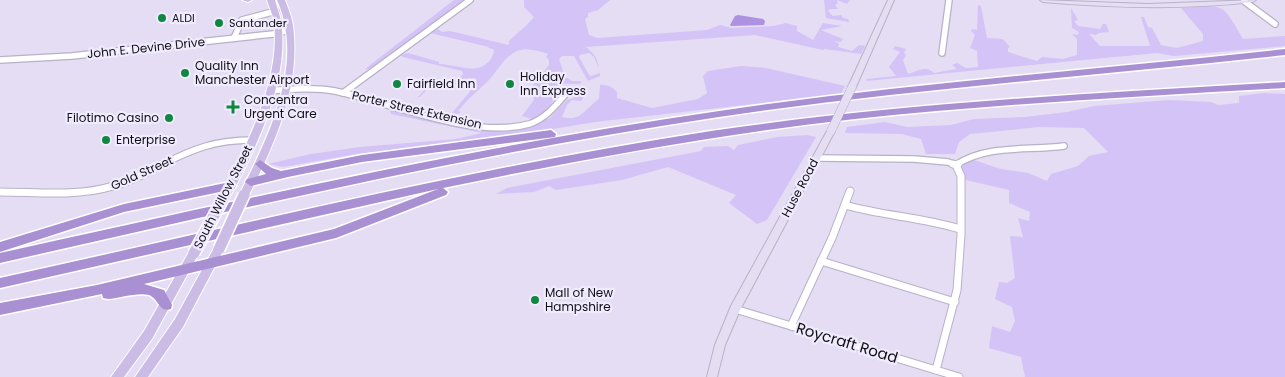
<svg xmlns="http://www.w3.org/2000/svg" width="1285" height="377" viewBox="0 0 1285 377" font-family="Poppins,sans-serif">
<rect width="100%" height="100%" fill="#e4ddf4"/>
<!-- green -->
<g fill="#d4c3f6">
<path d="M454,0h10l-93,69h-6z"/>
<path d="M524,0h86l-12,10 -10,3v4l-3,2 4,16 9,3 109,-8 13,-5 12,3 42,-2 12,-3 11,3v5l16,9 10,-17 19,3 -21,4 22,9 -2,3 -7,-1 5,3 -1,3 14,4 7,-6 6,1 -4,8 -36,-5 -2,1 -68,-15 -169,12c8,7 11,10 13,21l-5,-11 -5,-4 -9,2 -1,2 10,18 2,1 9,-3v3l-12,5 -14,-25h-12l-3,3 6,18 7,4h8l2,2c-10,3 -18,-3 -27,5 0,16 -8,25 -23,31l-10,-3 12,-16 -2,-13 17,-22v-5l-3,-3 2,-3c-10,-3 -21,-7 -31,-3 -14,6 -20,22 -31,32 -10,9 -19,17 -28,28l3,1 -7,4 -3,-2c6,-7 11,-13 16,-19 5,-4 2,-8 10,-15l-2,-2 -13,1c-12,12 -13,6 -28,3l-14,15h-2l17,-19 17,4 11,-7 -1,-4 -59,-14 -2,-2 7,-2 31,9v2c18,0 39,13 52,-5 1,-2 2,-5 3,-7l-1,-3 -5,-1 1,-1 -59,-14 8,-4 4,3 8,-1 59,14v-4c8,-8 17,-14 25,-24l-10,-10z"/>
<path d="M824,0h26l-3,4 -10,-4 1,3 -3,2 3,4h-8l-2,2 5,5 8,-1 2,3 5,1 1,3 -23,-4z"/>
<path d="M978,5l3,1 6,32 16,1 7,8 -2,1v4l29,9 5,-4 21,2 14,-4v-16l-5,-5 6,1 1,-3 -7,-4 -1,-20 7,12 -4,1 4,5 22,3 3,-5h3l3,8 -10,1 -3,2 -7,-1 11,12h50l-9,-29h3l4,10 4,1 9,17 16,3 26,-7v-7l-22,-26c44,-3 40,-7 62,31l42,-3v10l-111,10 -17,-3 -291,28 1,-2 29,-3 -7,-9 11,-15 -7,-3 2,-3 11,3 -2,4 2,2 -3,5 5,14c10,-3 18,-9 26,-1l23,-4 -5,-4 5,-2 9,5 12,-1 -1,-16 -7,-3 5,-13 -4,-4 1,-2 5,1z"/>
<path d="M741,66l25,2 79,18 -4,8 -246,28 -78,13 -160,19 -74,13 -15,-3 43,-10 49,-7 96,-8 26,-6 -91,-19 -1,-3 2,-2 82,19 31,4 27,-6 18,-8 17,-18 9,-3 8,-9 2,5 -5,8 -9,-1 -5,5 -5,12c20,5 22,-8 37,-18l1,-14c7,-1 12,2 17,7v6l35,10 46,-9 9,-6 -4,-17 5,-5z"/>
<path d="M1264,93l21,1v283h-260l-4,-20 -32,-9 3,-22 18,6 5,-11 -3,-14 -17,-8 4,-17 8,1 8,-5 -5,-42 13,1 -5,-19 11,3 1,-9 -21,-9v-13l-43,-10 -6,-14 11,-7 30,10 27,4 19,8 4,-7 27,-8 11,-10 19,-4 -24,-24 -45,-1 -69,7 -11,8 -4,12h-29l-5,-15 -19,-5 -57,-1 2,-6 38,-5 22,5 44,-2 23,-6 51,-2 42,-5 27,-6 75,-6 42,2 7,3 21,-2v-7z"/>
<path d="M807,135l9,2 -49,83 -10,4 -28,-21 7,-8 -68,-28 -46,13 -66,10 -7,-4 -15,6 -38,2 11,-6 194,-37 3,-4 24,-1 6,4 4,-5 39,-8z"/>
</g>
<!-- water -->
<path fill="#ae92e0" d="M738,15l25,4 2,2 -1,4 -33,1 -1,-1 5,-9z"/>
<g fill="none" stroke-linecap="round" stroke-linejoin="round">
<defs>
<g id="street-far1">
<path d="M1244,1l31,23"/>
<path d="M234,38l8,-18 34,-9"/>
<path d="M942,53l7,-53"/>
<path d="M0,60l72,-4 201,-22 17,-4"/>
<path d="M270,91c21,-2 43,-4 65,0 54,11 139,49 194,33 17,-5 29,-21 40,-34"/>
<path d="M343,93l127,-93"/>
<path d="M816,158l98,1 34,3 8,3"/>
<path d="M161,165c32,-16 54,-25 91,-25"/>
<path d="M956,165c31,-21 73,-14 108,-19"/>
</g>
<g id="street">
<path d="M953,164l3,1"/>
<path d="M956,165l2,-1"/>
<path d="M0,192c37,0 77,5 113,-6 18,-4 34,-14 50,-22"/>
<path d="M845,205c38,11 77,12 115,24"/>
<path d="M821,261l134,41"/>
<path d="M735,309l224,68"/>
<path d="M791,326l41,-88 18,-47"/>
<path d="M936,370l21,-80 4,-55v-59l-5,-11"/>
</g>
<g id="secondary">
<path d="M888,0h6l-38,87 -1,2h-6l-1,-2z"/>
<path d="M1040,0l108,4 108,-4 -3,2c-70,8 -140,6 -210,0z"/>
<path d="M831,128l4,3 -95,179 -15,35 -8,32h-10l8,-32 16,-39 96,-175z"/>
</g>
<g id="primary">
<path d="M242,0h10l-4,2z"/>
<path d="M267,0h8c2,7 5,15 6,22 9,58 -26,129 -53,178l-4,1 -5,-4c27,-49 62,-117 55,-175 -1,-7 -5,-15 -7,-22z"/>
<path d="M277,0h8c3,8 7,17 8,26 8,60 -18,117 -44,169l-5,4 -5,-4c25,-49 59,-117 45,-173 -1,-7 -4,-15 -7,-22z"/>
<path d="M219,245l4,1 1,3 -41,78 -35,50h-13l40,-58 40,-73z"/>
<path d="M194,249l4,1 1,3 -47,86 -28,38h-13l33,-46 46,-81z"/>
</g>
<g id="highway">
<path d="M1285,49v6c-189,21 -378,34 -566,62 -242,36 -481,92 -719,146v-10c239,-53 477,-107 719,-142 188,-28 377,-41 566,-62z"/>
<path d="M1285,82v6c-143,8 -287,16 -430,31 -138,15 -276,41 -412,69l5,4 -2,3 -110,43 -192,46 20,6 8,15 -1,4c-12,4 -12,-10 -22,-14 -11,-3 -29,3 -41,4l-5,-1 -1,-4 -102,21v-12l97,-18 237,-56 104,-40 -438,99v-10c236,-52 472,-110 711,-147 190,-28 382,-38 574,-49z"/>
<path d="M551,130l5,4 -1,3 -193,25 -74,15 -37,9 -6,-4 2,-3 19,-5 -11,-10 5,-4 12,8 9,3 81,-16z"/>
<path d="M230,182l6,4 -2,3 -110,23 -124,40v-10l124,-38z"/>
</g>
</defs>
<!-- street-far1 casing -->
<use href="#street-far1" stroke="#b8b1c8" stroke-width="8"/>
<!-- street casing -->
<use href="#street" stroke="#b8b1c8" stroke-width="9"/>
<!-- secondary casing -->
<use href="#secondary" stroke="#b8b1c8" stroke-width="2"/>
<!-- primary casing -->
<use href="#primary" stroke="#fff" stroke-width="2"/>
<!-- highway casing -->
<use href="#highway" stroke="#fff" stroke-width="3"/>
<!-- street-far1 -->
<use href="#street-far1" stroke="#fff" stroke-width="5.5"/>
<!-- street -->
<use href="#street" stroke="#fff" stroke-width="7"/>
<!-- secondary -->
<use href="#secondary" fill="#e5def2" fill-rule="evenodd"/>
<!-- primary -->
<use href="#primary" fill="#cbbce5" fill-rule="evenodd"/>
<!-- highway -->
<use href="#highway" fill="#a890d3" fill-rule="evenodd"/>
<defs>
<path id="secondary-bridge" d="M831,131l21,-44"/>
<g id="primary-bridge">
<path d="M219,249l25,-54"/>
<path d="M194,253l30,-56"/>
</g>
</defs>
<!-- secondary-bridge casing -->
<use href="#secondary-bridge" stroke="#b8b1c8" stroke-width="9" stroke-linecap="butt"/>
<!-- primary-bridge casing -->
<use href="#primary-bridge" stroke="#fff" stroke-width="14" stroke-linecap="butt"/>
<!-- secondary-bridge -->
<use href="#secondary-bridge" stroke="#e5def2" stroke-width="8"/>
<!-- primary-bridge -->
<use href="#primary-bridge" stroke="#cbbce5" stroke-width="11"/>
</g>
<!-- markers -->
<g fill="#108740" stroke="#f1ebfe" stroke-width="2">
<circle cx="162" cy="18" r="5"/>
<circle cx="219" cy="23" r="5"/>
<circle cx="185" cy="73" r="5"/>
<circle cx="397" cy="84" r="5"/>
<circle cx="510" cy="84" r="5"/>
<path d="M230.5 99.5h5v5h5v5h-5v5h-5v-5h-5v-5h5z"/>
<circle cx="169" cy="118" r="5"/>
<circle cx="106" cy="140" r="5"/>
<circle cx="535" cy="300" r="5"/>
</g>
<g text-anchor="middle" stroke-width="4.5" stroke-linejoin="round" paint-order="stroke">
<!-- far-poi labels -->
<g font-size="11" fill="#120f17" stroke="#f1ebfe" text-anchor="start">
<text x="172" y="22">ALDI</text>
<text x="229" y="27">Santander</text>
</g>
<!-- street labels -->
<g font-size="12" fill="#120f17" stroke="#f1ebfe">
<text transform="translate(146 48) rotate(-6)" y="4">John E. Devine Drive</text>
<text transform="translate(417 110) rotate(13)" y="4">Porter Street Extension</text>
<text transform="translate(142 173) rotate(-24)" y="4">Gold Street</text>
<text transform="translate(800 188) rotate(-62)" y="4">Huse Road</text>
<text transform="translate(223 197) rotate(-63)" y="4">South Willow Street</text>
</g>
<!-- poi labels -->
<g font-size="12" fill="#120f17" stroke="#f1ebfe" text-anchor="start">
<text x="195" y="70">Quality Inn<tspan x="195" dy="14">Manchester Airport</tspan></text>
<text x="520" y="81">Holiday<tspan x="520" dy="14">Inn Express</tspan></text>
<text x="407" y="88">Fairfield Inn</text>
<text x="244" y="104">Concentra<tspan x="244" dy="14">Urgent Care</tspan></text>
<text x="159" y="122" text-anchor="end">Filotimo Casino</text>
<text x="116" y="144">Enterprise</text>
<text x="545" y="297">Mall of New<tspan x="545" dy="14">Hampshire</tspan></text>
</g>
<!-- near-street labels -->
<g font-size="15" fill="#120f17" stroke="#f1ebfe">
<text transform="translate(847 343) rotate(17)" y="5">Roycraft Road</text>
</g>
</g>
</svg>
